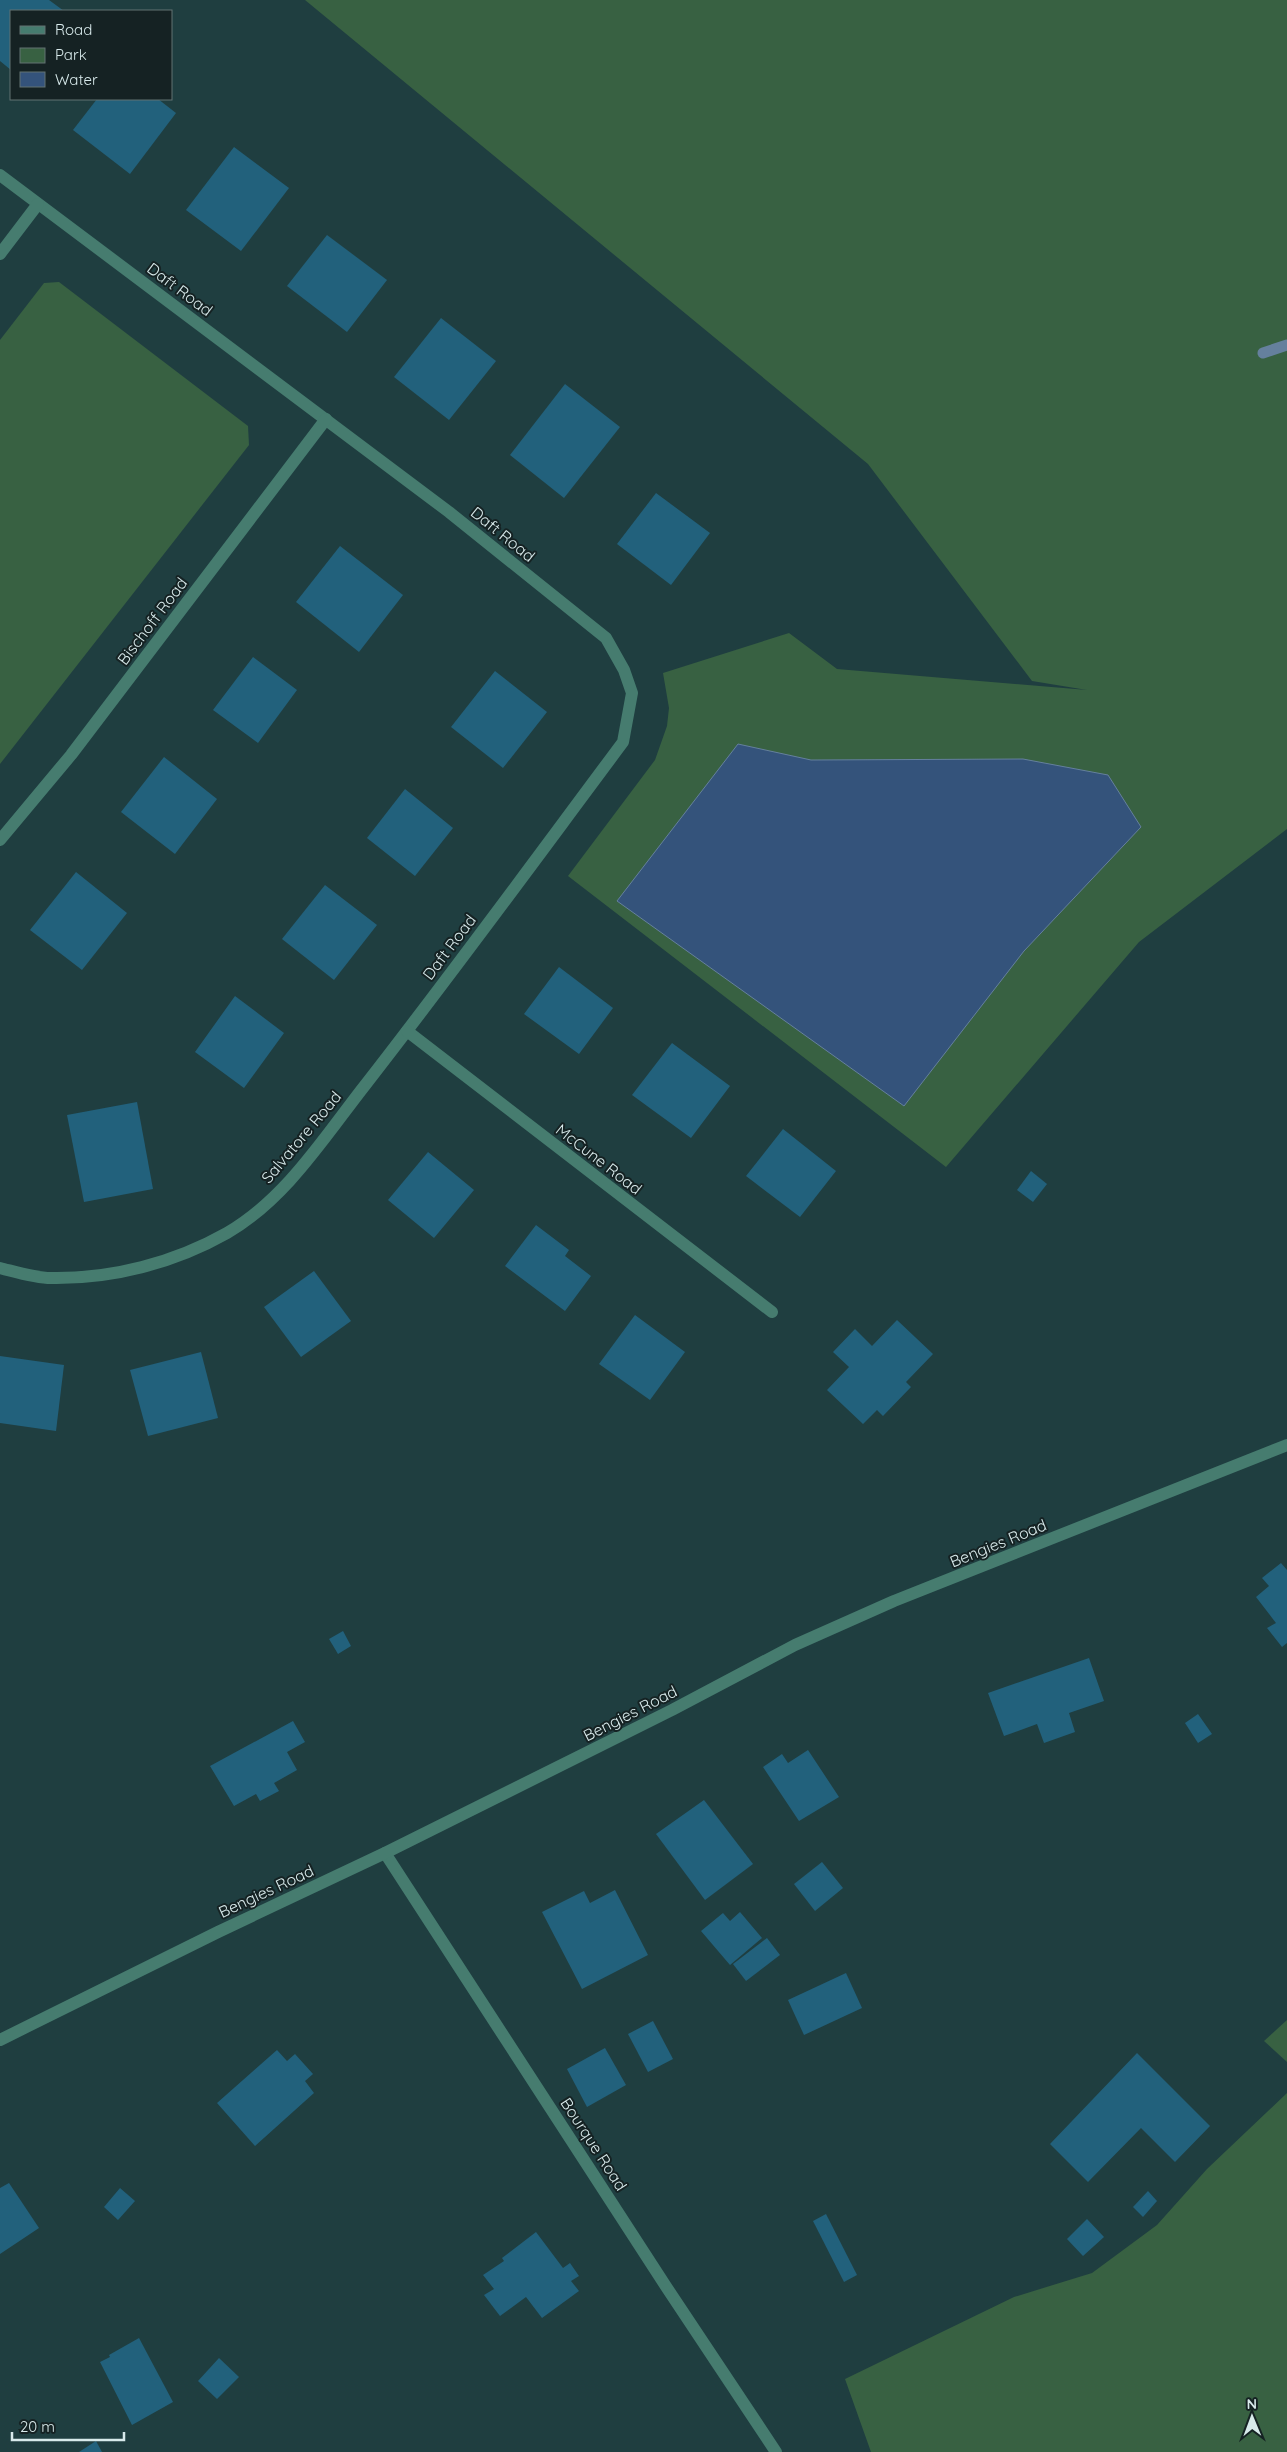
<svg xmlns="http://www.w3.org/2000/svg" width="1287" height="2452" viewBox="0 0 1287 2452" font-family="Quicksand,sans-serif">
<rect width="100%" height="100%" fill="#1f3e40"/>
<!-- green -->
<g fill="#386142">
<path d="M305,0h982v829l-148,113 -193,225 -378,-291 87,-116 12,-34 2,-18 -6,-35 126,-40 48,36 250,21 -55,-9 -164,-217z"/>
<path d="M59,282l189,144 1,19 -249,319v-424l44,-57z"/>
<path d="M1287,2020v42l-23,-21z"/>
<path d="M1287,2093v359h-416l-26,-73 169,-82 78,-24 65,-48 50,-56z"/>
</g>
<!-- water -->
<path fill="#34537b" stroke="#65809d" d="M738,744l73,16 212,-1 85,16 33,52 -117,124 -120,155 -287,-205z"/>
<g fill="none" stroke-linecap="round" stroke-linejoin="round">
<!-- stream -->
<path stroke="#65809d" stroke-width="11" d="M1263,353l24,-8"/>
</g>
<!-- building -->
<g fill="#22617c">
<path d="M0,0h49l15,11h-53v59l-11,-9z"/>
<path d="M97,99h61l18,14 -46,61 -57,-44z"/>
<path d="M234,147l55,41 -48,63 -55,-41z"/>
<path d="M327,235l60,45 -40,52 -60,-46z"/>
<path d="M441,318l55,43 -47,59 -55,-43z"/>
<path d="M565,384l55,43 -56,71 -54,-43z"/>
<path d="M656,493l54,40 -39,52 -54,-41z"/>
<path d="M340,546l63,49 -44,57 -63,-50z"/>
<path d="M253,657l44,33 -39,53 -45,-33z"/>
<path d="M495,671l52,41 -44,56 -52,-41z"/>
<path d="M164,757l53,42 -42,55 -54,-42z"/>
<path d="M405,789l48,39 -38,48 -48,-38z"/>
<path d="M76,872l51,41 -45,57 -52,-40z"/>
<path d="M325,885l52,40 -43,55 -52,-41z"/>
<path d="M559,967l54,41 -34,46 -55,-40z"/>
<path d="M235,996l49,37 -40,55 -49,-36z"/>
<path d="M672,1043l58,43 -39,52 -59,-43z"/>
<path d="M137,1102l16,87 -69,13 -17,-87z"/>
<path d="M783,1129l53,42 -36,46 -54,-41z"/>
<path d="M428,1152l46,38 -40,48 -46,-38z"/>
<path d="M1031,1171l16,13 -14,18 -16,-12z"/>
<path d="M536,1225l33,25 -4,6 26,20 -26,35 -60,-45z"/>
<path d="M314,1271l37,50 -50,36 -37,-50z"/>
<path d="M635,1315l50,37 -35,48 -51,-36z"/>
<path d="M897,1320l36,34 -27,28 5,5 -28,29 -6,-6 -14,14 -36,-34 22,-23 -16,-15 22,-23 17,17z"/>
<path d="M201,1352l17,66 -70,18 -18,-66z"/>
<path d="M0,1356l64,9 -8,66 -56,-8z"/>
<path d="M1281,1563l6,7v73l-5,4 -15,-19 9,-5 -20,-26 13,-11 -7,-8z"/>
<path d="M343,1631l8,15 -13,8 -9,-15z"/>
<path d="M1089,1658l15,43 -35,12 6,19 -31,11 -7,-19 -33,12 -16,-43z"/>
<path d="M1198,1714l14,20 -14,9 -13,-20z"/>
<path d="M293,1721l12,21 -18,10 10,18 -23,13 5,8 -19,10 -4,-7 -22,12 -24,-40z"/>
<path d="M808,1750l31,47 -40,24 -36,-54 19,-13 6,9z"/>
<path d="M704,1800l49,64 -48,36 -49,-66z"/>
<path d="M822,1862l21,26 -28,23 -21,-27z"/>
<path d="M615,1890l33,65 -66,34 -40,-77 42,-21 6,12z"/>
<path d="M740,1912l22,26 -32,27 -29,-34 22,-18 7,8z"/>
<path d="M767,1938l13,17 -34,26 -13,-17z"/>
<path d="M846,1973l16,35 -58,27 -16,-35z"/>
<path d="M653,2021l20,38 -25,13 -20,-38z"/>
<path d="M605,2048l21,37 -39,22 -20,-38z"/>
<path d="M277,2050l10,11 8,-7 18,20 -8,7 9,12 -59,53 -38,-43z"/>
<path d="M1137,2053l73,73 -35,36 -34,-34 -53,54 -38,-38z"/>
<path d="M9,2183l30,45 -39,26v-66z"/>
<path d="M120,2188l15,13 -17,19 -14,-13z"/>
<path d="M1148,2191l9,10 -14,16 -10,-10z"/>
<path d="M826,2214l31,61 -13,7 -31,-61z"/>
<path d="M1087,2219l17,18 -21,19 -16,-17z"/>
<path d="M536,2232l27,36 7,-5 9,13 -8,5 8,10 -37,27 -16,-21 -26,19 -16,-21 10,-6 -11,-14 21,-14 -2,-3z"/>
<path d="M139,2338l34,64 -41,23 -32,-63 10,-5 -1,-2z"/>
<path d="M219,2358l20,19 -22,22 -19,-18z"/>
<path d="M96,2441l6,11h-23z"/>
</g>
<g fill="none" stroke-linecap="round" stroke-linejoin="round">
<!-- minor -->
<g stroke="#467c6f" stroke-width="12">
<path d="M0,175l449,337 157,126 18,32 8,23 -9,49c-85,114 -169,229 -257,342 -41,52 -80,115 -139,149 -53,30 -115,46 -176,45 -16,0 -35,-6 -51,-10"/>
<path d="M0,254l38,-50"/>
<path d="M0,840l71,-85 255,-336"/>
<path d="M407,1031l365,281"/>
<path d="M385,1853l282,435 109,164"/>
<path d="M0,2040l218,-108 167,-79 287,-143 123,-65 99,-44 393,-156"/>
</g>
</g>
<g text-anchor="middle" stroke-width="4" stroke-linejoin="round" paint-order="stroke">
<!-- street labels -->
<g font-size="16" fill="#d8eaeb" stroke="#152223">
<text transform="translate(180 289) rotate(37)" y="6">Daft Road</text>
<text transform="translate(503 534) rotate(39)" y="6">Daft Road</text>
<text transform="translate(152 621) rotate(-53)" y="6">Bischoff Road</text>
<text transform="translate(449 947) rotate(-53)" y="6">Daft Road</text>
<text transform="translate(301 1137) rotate(-50)" y="6">Salvatore Road</text>
<text transform="translate(599 1159) rotate(38)" y="6">McCune Road</text>
<text transform="translate(998 1543) rotate(-22)" y="6">Bengies Road</text>
<text transform="translate(630 1713) rotate(-27)" y="6">Bengies Road</text>
<text transform="translate(266 1891) rotate(-25)" y="6">Bengies Road</text>
<text transform="translate(594 2144) rotate(57)" y="6">Bourque Road</text>
</g>
</g>
<!-- legend -->
<rect x="10" y="10" width="162" height="90" fill="#152223" stroke="#637273"/>
<rect x="20" y="26" width="25" height="8" fill="#467c6f" stroke="#637273"/>
<text x="55" y="35" font-size="15" fill="#d8eaeb">Road</text>
<rect x="20" y="48" width="25" height="15" fill="#386142" stroke="#637273"/>
<text x="55" y="60" font-size="15" fill="#d8eaeb">Park</text>
<rect x="20" y="72" width="25" height="15" fill="#34537b" stroke="#637273"/>
<text x="55" y="85" font-size="15" fill="#d8eaeb">Water</text>
<!-- north arrow -->
<g transform="translate(1252 2417) rotate(359)" stroke="#152223" stroke-width="4" paint-order="stroke">
<path d="M0-4L9 19L0 12L-9 19Z" fill="#d8eaeb"/>
<text y="-8" font-size="14" font-weight="bold" text-anchor="middle" fill="#d8eaeb">N</text>
</g>
<!-- scale -->
<path d="M12 2432v8h112v-8" fill="none" stroke="#d8eaeb" stroke-width="2.5"/>
<text x="20" y="2432" font-size="15" fill="#d8eaeb" stroke="#152223" stroke-width="4" paint-order="stroke">20 m</text>
</svg>
